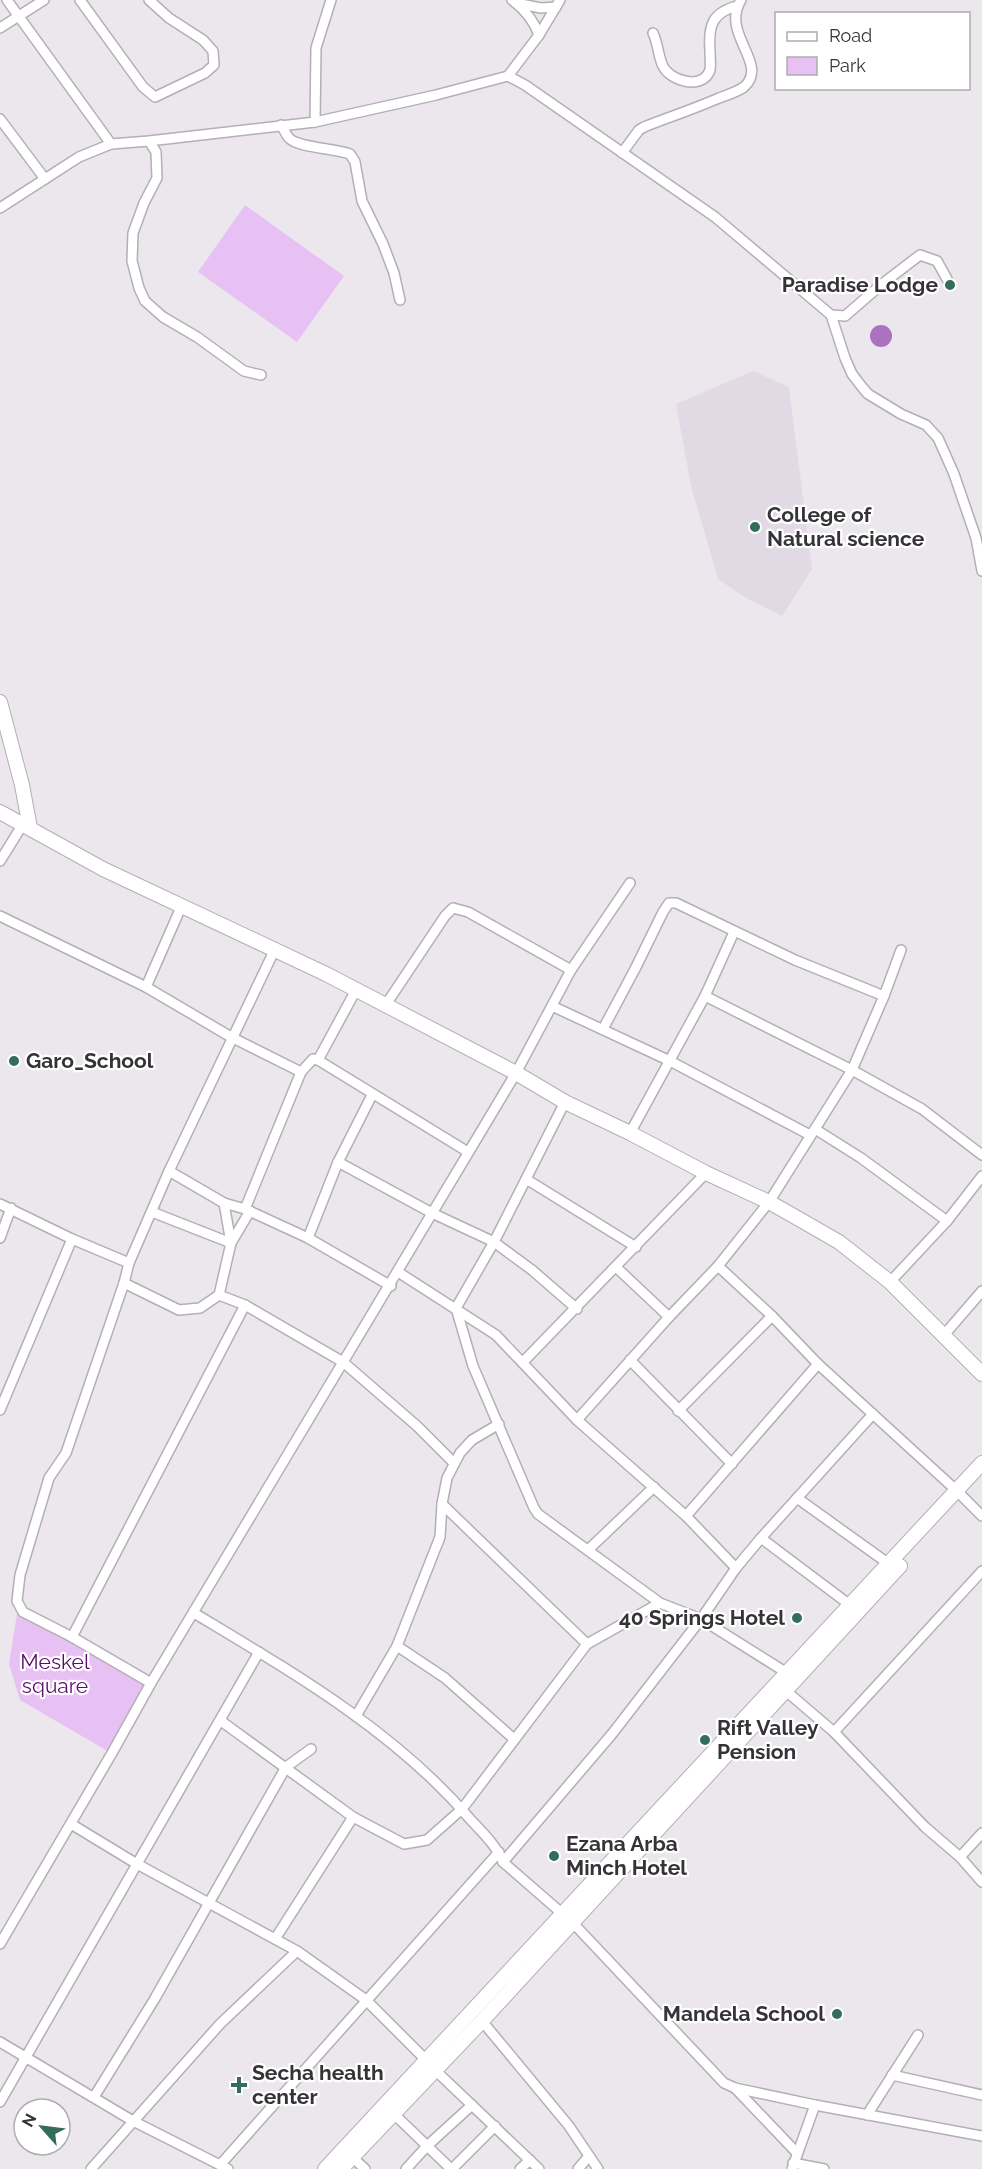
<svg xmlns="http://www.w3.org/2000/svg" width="982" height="2169" viewBox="0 0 982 2169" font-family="Raleway,sans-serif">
<rect width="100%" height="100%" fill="#ece7ed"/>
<!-- built -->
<path fill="#e1d9e4" d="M753,371l36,16 23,182 -30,47 -39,-20 -25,-17 -27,-93 -15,-82z"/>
<!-- green -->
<g fill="#e7c1f4">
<path d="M245,205l99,71 -47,66 -99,-70z"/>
<path d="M17,1614l18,1 116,70 -40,68 -91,-53 -11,-36z"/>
</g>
<!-- water -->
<circle fill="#ac72bf" cx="881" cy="336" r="11"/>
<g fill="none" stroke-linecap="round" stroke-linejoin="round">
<defs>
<g id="street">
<path d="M7,0l104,144"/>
<path d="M80,0l63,87 12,10 50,-24 9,-8 -1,-14 -10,-11 -34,-22 -20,-18"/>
<path d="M512,0c12,9 22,21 27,35"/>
<path d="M516,3l25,5 15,-1"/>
<path d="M0,28l44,-28"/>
<path d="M653,33c5,11 5,21 9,31 6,17 41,27 48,6 1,-6 0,-13 0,-19 -2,-25 2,-39 28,-45"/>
<path d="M508,76l31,-41 21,-35"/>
<path d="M0,119l45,60"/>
<path d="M315,122l1,-74 15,-48"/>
<path d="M281,125c3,4 5,10 8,13 9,10 46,10 61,16l5,8 7,39 21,43 11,29 6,27"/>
<path d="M149,141l7,11 1,26 -13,25 -11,30 -1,28 7,27 6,13 18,16 34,20 47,34 17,4"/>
<path d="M622,153l17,-23 5,-3c25,-10 50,-18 75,-29 8,-3 18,-6 25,-11 26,-23 -24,-53 -3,-87"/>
<path d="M0,208l79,-51 32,-13 38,-3 166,-19 121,-27 72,-19 17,9 190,132 116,98 14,1 37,-32 38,-29 17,6 10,18"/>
<path d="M831,315l14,43 7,16 10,13 6,7 33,20 25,11 12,13 16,36 22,64 6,33"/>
<path d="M0,861l23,-37"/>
<path d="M182,905l-36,82 85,50 70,35 12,-13 5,1 150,92"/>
<path d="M0,916l146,71"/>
<path d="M705,996l147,74 70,39 60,46"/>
<path d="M385,1006l60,-90 8,-8 15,4 103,58"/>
<path d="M552,1006l118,55 140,74"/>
<path d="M603,1029l32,-60 28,-57 6,-9h7l119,57 89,36"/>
<path d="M318,1060l38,-70"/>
<path d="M565,1102l-71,140 -38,66 17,58 61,142 4,6 122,89 41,16 86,54"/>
<path d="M815,1129l46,29 86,63"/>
<path d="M630,1133l75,-137 29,-64"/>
<path d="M338,1162l94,51 62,29 38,28 45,39"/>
<path d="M169,1171l55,32 21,6 63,29 83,48"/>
<path d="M526,1179l110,68"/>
<path d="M224,1203l7,40"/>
<path d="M0,1204l72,35 57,24"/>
<path d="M245,1209l56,-137"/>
<path d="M152,1212l79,31"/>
<path d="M0,1238l11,-30"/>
<path d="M308,1238l30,-76 34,-67"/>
<path d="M718,1266l54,50 46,48 139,127 25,25"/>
<path d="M617,1268l52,49"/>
<path d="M398,1272l98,63 81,85 109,96 50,52"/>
<path d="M890,1282l57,-61 35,-45"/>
<path d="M124,1283l55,27 21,-2 19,-13 12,-52 19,-32"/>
<path d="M219,1295l26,10 98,57 74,64 37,37"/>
<path d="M944,1335l38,-44"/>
<path d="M630,1360l102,104"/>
<path d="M523,1362l183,-189"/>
<path d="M0,1410l72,-171"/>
<path d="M678,1411l94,-95"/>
<path d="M577,1420l92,-103 49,-51 51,-64 83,-132 32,-74 17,-46"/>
<path d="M797,1498l92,66"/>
<path d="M442,1504l145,140"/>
<path d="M686,1516l132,-152"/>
<path d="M761,1538l89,67"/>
<path d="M588,1550l66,-63"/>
<path d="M194,1613c98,59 201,118 276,206 12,13 26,26 33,43l70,61 151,160 11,5 80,17 167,31"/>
<path d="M72,1637l173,-332"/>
<path d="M397,1646l48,32 69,61"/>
<path d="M151,1683l-79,-46 -49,-25 -6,-11 3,-26 29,-97 17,-25 58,-170 5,-20 40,-92 106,-222"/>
<path d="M786,1691l48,41 91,95 35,30 22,25"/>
<path d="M356,1716l41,-70 43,-109 2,-33 5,-26 13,-25 12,-13 27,-16"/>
<path d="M221,1721l132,96 51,27 23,-4 35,-31 125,-165 73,-41"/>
<path d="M834,1732l148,-161"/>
<path d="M71,1824l66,40 160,87 69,49 60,60"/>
<path d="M960,1857l22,-24"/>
<path d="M503,1862l109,-128 89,-115 35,-51 25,-30 112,-124"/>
<path d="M275,1939l78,-122"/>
<path d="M0,1944l112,-191 39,-70 365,-610 55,-103 59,-87"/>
<path d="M482,2021l87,105 29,43"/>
<path d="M0,2042l133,79 95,48"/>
<path d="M435,2070l104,99"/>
<path d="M892,2075l90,20"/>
<path d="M735,2088l62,65"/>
<path d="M94,2097l60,-97 132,-233 25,-18"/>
<path d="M0,2102l259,-450"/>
<path d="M393,2113l58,56"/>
<path d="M867,2115l51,-80"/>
<path d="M352,2157l13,12"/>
<path d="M793,2163l31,6"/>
<path d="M220,2165l279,-313"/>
<path d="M91,2169l129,-145 77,-73"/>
<path d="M406,2169l21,-23 45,-41"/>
<path d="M452,2169l43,-43"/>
<path d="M520,2169l10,-9"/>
<path d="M578,2169l11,-13"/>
<path d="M792,2169l23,-64"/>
</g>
<g id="secondary">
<path d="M0,702l22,83 8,43"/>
<path d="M0,812l103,57 223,105 190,99 49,29 65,31 76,40 63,29 30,17 40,23 51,40 92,92"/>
<path d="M325,2169l657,-706"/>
<path d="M341,2169l141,-148 418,-455"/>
</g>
</defs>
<!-- street casing -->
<use href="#street" stroke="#b3afb5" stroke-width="12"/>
<!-- secondary casing -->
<use href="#secondary" stroke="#b3afb5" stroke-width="16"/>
<!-- street -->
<use href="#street" stroke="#fff" stroke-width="9"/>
<!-- secondary -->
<use href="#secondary" stroke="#fff" stroke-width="14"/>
</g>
<!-- markers -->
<g fill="#326e59" stroke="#fff" stroke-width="2">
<circle cx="950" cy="285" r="6"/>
<circle cx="755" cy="527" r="6"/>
<circle cx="14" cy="1061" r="6"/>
<circle cx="797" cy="1618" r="6"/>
<circle cx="705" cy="1740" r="6"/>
<circle cx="554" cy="1856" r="6"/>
<circle cx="837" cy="2014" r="6"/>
<path d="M236 2076h6v6h6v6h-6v6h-6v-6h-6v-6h6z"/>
</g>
<g text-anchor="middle" stroke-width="4.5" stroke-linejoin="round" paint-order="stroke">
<!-- poi labels -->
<g font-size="21" font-weight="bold" fill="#343335" stroke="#fff" text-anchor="start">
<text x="938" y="292" text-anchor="end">Paradise Lodge</text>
<text x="767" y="522">College of<tspan x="767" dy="24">Natural science</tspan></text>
<text x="26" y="1068">Garo_School</text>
<text x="785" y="1625" text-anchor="end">40 Springs Hotel</text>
<text x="717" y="1735">Rift Valley<tspan x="717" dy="24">Pension</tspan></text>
<text x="566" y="1851">Ezana Arba<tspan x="566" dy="24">Minch Hotel</tspan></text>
<text x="825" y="2021" text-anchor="end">Mandela School</text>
<text x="252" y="2080">Secha health<tspan x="252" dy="24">center</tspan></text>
</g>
<!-- park labels -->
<g font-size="21" fill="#5a0d6f" stroke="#fff">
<text x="55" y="1669">Meskel<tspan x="55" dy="24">square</tspan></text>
</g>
</g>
<!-- legend -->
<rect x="775" y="12" width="195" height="78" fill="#ffffff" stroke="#aeadae" stroke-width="1.5"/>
<rect x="787" y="32" width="30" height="9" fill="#ffffff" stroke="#aeadae" stroke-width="1.5"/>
<text x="829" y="42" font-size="18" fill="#343335">Road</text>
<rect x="787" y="57" width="30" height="18" fill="#e7c1f4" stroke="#aeadae" stroke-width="1.5"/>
<text x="829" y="72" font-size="18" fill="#343335">Park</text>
<!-- north arrow -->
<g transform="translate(42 2127) rotate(298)"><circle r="28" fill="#ffffff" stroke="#aeadae" stroke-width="1.5"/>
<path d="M0-4.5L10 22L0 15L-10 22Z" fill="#326e59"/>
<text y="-9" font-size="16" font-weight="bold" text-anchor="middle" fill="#343335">N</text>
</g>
</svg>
